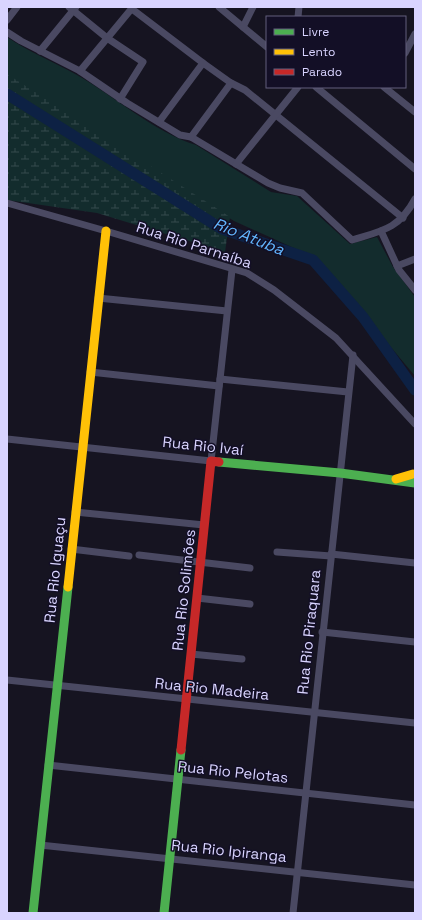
<svg xmlns="http://www.w3.org/2000/svg" width="422" height="920" viewBox="0 0 422 920" font-family="'Space Grotesk',sans-serif">
<defs>
<pattern id="wetland-marsh" width="20" height="14" patternUnits="userSpaceOnUse"><rect width="20" height="14" fill="#132c2d"/><path d="M1 5h8M5 5V1M11 12h8M15 12V8" fill="none" stroke="#354a4c"/></pattern>
</defs>
<rect width="100%" height="100%" fill="#161421"/>
<!-- green -->
<path fill="#132c2d" d="M7,37c22,15 47,25 70,38 39,22 75,56 119,70l75,47 26,4 53,48 27,-7 16,30 22,30v79l-99,-118 -82,-37 -227,-141z"/>
<!-- wetland -->
<path fill="url(#wetland-marsh)" d="M7,74l223,143 -5,35 -128,-39 -90,-13z"/>
<g fill="none" stroke-linecap="round" stroke-linejoin="round">
<!-- river -->
<path stroke="#0d2144" stroke-width="11" d="M7,94l215,135 91,31 50,57 52,73"/>
<!-- street -->
<g stroke="#4a4962" stroke-width="7">
<path d="M69,7l38,31 36,24 -23,37"/>
<path d="M219,7l48,40"/>
<path d="M132,9l71,54 28,20 14,7 158,128"/>
<path d="M298,17l1,-10"/>
<path d="M7,20l10,-13"/>
<path d="M243,27l10,-20"/>
<path d="M7,32l14,9 59,30 47,32 53,32 11,2 77,46 12,5 22,5 50,47c30,-9 47,-11 63,-41"/>
<path d="M40,51l36,-44"/>
<path d="M405,53l10,-19"/>
<path d="M80,71l53,-64"/>
<path d="M316,87l99,82"/>
<path d="M384,87l31,25"/>
<path d="M159,122l44,-59"/>
<path d="M191,137l40,-54"/>
<path d="M236,164l62,-77"/>
<path d="M7,203l99,28 141,42 27,17 62,48 79,86"/>
<path d="M381,231l18,39 16,20"/>
<path d="M397,266l18,-7"/>
<path d="M98,298l129,13"/>
<path d="M90,372l129,14"/>
<path d="M220,379l128,13"/>
<path d="M7,439l204,22 21,-191"/>
<path d="M75,512l129,13"/>
<path d="M71,549l58,7"/>
<path d="M277,552l54,4"/>
<path d="M331,554l84,9"/>
<path d="M139,555l111,13"/>
<path d="M197,598l53,6"/>
<path d="M322,632l93,10"/>
<path d="M191,654l51,5"/>
<path d="M7,680l408,43"/>
<path d="M48,765l367,40"/>
<path d="M40,845l375,40"/>
<path d="M293,913l60,-558"/>
</g>
<!-- fast -->
<g stroke="#4caf50" stroke-width="9">
<path d="M219,462l121,11 75,10"/>
<path d="M33,913l35,-326"/>
<path d="M164,913l17,-163"/>
</g>
<!-- slow -->
<g stroke="#ffc107" stroke-width="9">
<path d="M396,479l17,-5"/>
<path d="M68,587l38,-356"/>
</g>
<!-- jam -->
<path stroke="#c62828" stroke-width="9" d="M181,750l30,-289 8,1"/>
</g>
<g text-anchor="middle" stroke-width="3" stroke-linejoin="round" paint-order="stroke">
<!-- street labels -->
<g font-size="15" fill="#d9d4ff" stroke="#130f26">
<text transform="translate(194 245) rotate(18)" y="5">Rua Rio Parnaíba</text>
<text transform="translate(203 446) rotate(6)" y="5">Rua Rio Ivaí</text>
<text transform="translate(55 570) rotate(-84)" y="5">Rua Rio Iguaçu</text>
<text transform="translate(184 590) rotate(-84)" y="5">Rua Rio Solimões</text>
<text transform="translate(309 632) rotate(-84)" y="5">Rua Rio Piraquara</text>
<text transform="translate(212 689) rotate(6)" y="5">Rua Rio Madeira</text>
<text transform="translate(233 772) rotate(6)" y="5">Rua Rio Pelotas</text>
<text transform="translate(229 851) rotate(6)" y="5">Rua Rio Ipiranga</text>
</g>
<!-- water labels -->
<g font-size="16" font-style="italic" fill="#62b6ff" stroke="#130f26">
<text transform="translate(249 236) rotate(22)" y="6">Rio Atuba</text>
</g>
</g>
<!-- border -->
<rect width="422" height="920" fill="none" stroke="#d9d4ff" stroke-width="16"/>
<!-- legend -->
<rect x="266" y="16" width="140" height="72" fill="#130f26" stroke="#625e7d"/>
<rect x="274" y="29" width="20" height="6" fill="#4caf50" stroke="#625e7d"/>
<text x="302" y="36" font-size="12" fill="#d9d4ff">Livre</text>
<rect x="274" y="49" width="20" height="6" fill="#ffc107" stroke="#625e7d"/>
<text x="302" y="56" font-size="12" fill="#d9d4ff">Lento</text>
<rect x="274" y="69" width="20" height="6" fill="#c62828" stroke="#625e7d"/>
<text x="302" y="76" font-size="12" fill="#d9d4ff">Parado</text>
</svg>
